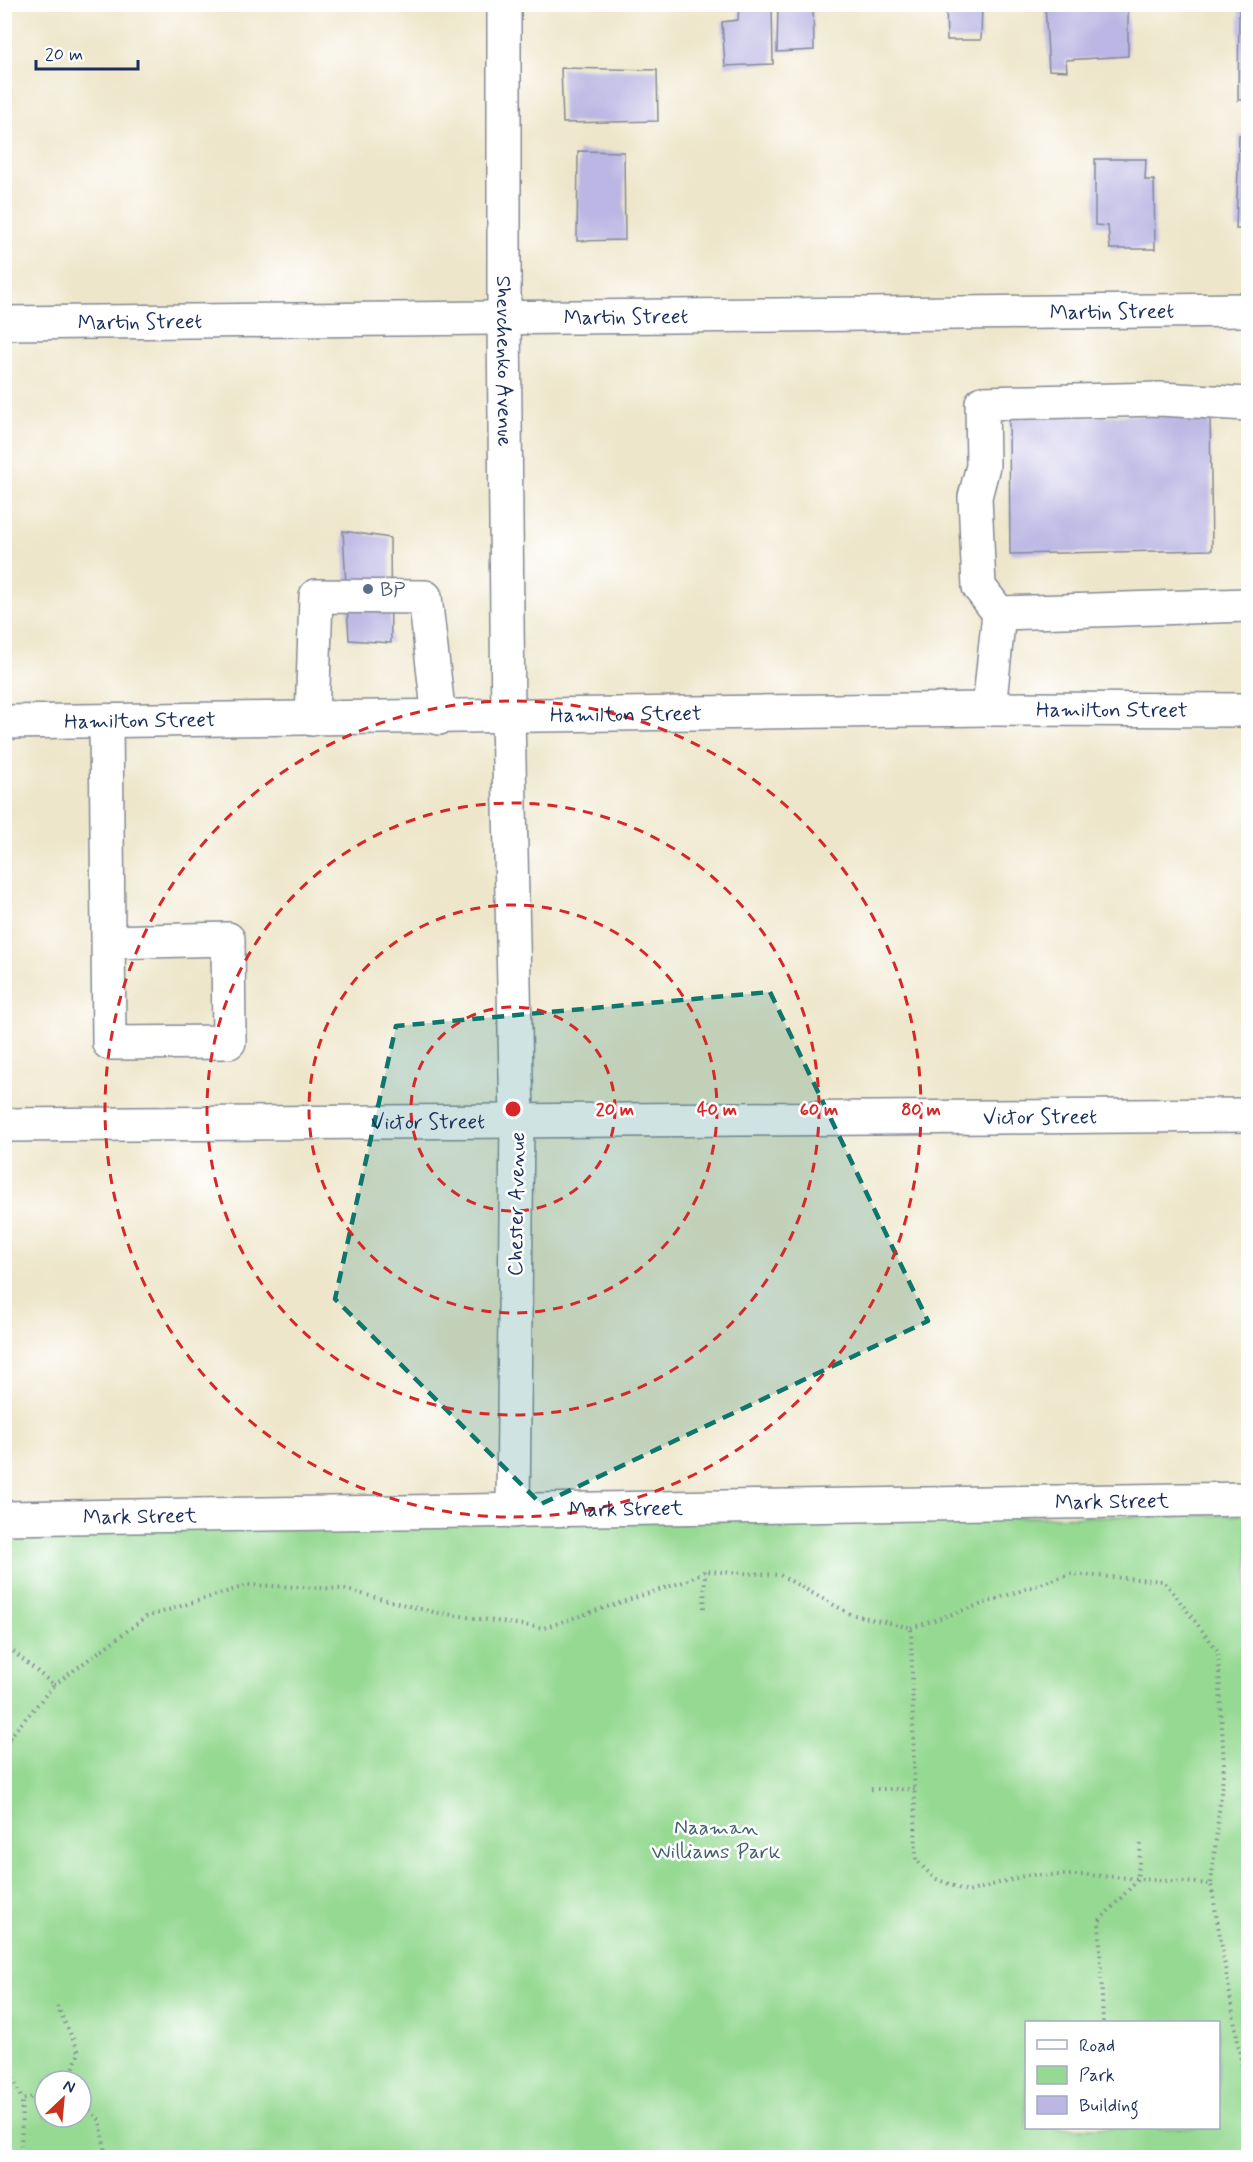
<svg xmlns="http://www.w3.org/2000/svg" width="1253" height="2162" viewBox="0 0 1253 2162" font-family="Mynerve,sans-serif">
<rect width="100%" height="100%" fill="#fff"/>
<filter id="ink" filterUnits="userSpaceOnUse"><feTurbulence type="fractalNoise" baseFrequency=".0167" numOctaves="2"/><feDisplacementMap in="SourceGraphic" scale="12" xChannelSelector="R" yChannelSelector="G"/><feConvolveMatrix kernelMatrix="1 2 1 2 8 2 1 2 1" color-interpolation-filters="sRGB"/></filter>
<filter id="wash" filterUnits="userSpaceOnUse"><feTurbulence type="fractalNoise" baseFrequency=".008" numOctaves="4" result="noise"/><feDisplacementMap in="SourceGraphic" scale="24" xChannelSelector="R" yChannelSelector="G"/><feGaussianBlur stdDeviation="1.35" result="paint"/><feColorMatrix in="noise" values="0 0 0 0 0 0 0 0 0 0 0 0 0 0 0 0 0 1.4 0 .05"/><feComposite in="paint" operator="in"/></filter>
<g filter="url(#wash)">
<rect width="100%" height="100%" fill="#eee6ca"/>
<!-- green -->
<path fill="#95d992" stroke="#588478" stroke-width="1.5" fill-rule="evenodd" d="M1248,1515v642h-1243l-1,-631zM1026,2022h192v106h-192zM45,2081h36v36h-36z"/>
<g id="blocks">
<!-- building -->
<g fill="#bbb6e3">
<path d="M739,4h33l1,60 -48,2 -3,-44 16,-2z"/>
<path d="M778,4h35l1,46 -37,2z"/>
<path d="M946,4h36l-1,36h-34z"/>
<path d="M1128,4v52l-62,4 1,11 -18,-1 -4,-65z"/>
<path d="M1239,5h9v95h-10z"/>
<path d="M561,68l96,2 1,51 -95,2z"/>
<path d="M1248,134v95h-12l3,-94z"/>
<path d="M578,151l46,1 1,88 -48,1z"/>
<path d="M1095,159h51l-1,21h9l1,69h-45l-2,-23 -13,-1z"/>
<path d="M1210,414l2,136 -202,4 -1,-137z"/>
<path d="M343,531l47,7 1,105 -42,-3z"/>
</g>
</g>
</g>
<g filter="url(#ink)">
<use href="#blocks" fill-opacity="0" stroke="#848a94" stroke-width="1.5"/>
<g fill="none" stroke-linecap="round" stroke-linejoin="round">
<defs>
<g id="minor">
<path id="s1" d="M504,4v316l4,397 9,403 -4,391"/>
<path id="s2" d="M4,323l1244,-13"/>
<path d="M999,613l249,-8"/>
<path d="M989,709l10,-96 -20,-26 -4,-90 8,-31 -1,-63 178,-4 88,5"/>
<path d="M312,719l4,-123 109,1 14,121"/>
<path d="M106,721l3,322 120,-1 -1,-103 -120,3"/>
<path id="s3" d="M4,722l985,-13 259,1"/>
<path id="s4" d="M4,1125l1244,-10"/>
<path id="s5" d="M4,1518l1244,-19"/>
</g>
</defs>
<!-- minor casing -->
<use href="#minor" stroke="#848a94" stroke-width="36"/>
<!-- path -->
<g stroke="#848a94" stroke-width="4" stroke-dasharray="1.5 4.5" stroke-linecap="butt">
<path d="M704,1608l1,-37"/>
<path d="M911,1628l159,-54 94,7 54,70 6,115 -13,118"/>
<path d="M4,1644l50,41 -45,53"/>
<path d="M54,1685l92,-68 102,-32 95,4 90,23 110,16 143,-47 19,-10 75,4 70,39 61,14 5,232 18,18 34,14 59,-17h60l124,9 37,217"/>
<path d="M4,1738h5l-5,20"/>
<path d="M871,1789h44"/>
<path d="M57,2006l22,46 -10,29"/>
<path d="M1103,2022l-4,-101 38,-40 4,-37"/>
<path d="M4,2056l18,44"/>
<path d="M81,2102l19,18 6,38"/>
<path d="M21,2158l1,-58 23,-6"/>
</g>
<!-- minor -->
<use href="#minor" stroke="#fff" stroke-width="33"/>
</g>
</g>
<!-- marked area -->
<path fill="#0f766e" fill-opacity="0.2" stroke="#0f766e" stroke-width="4.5" stroke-dasharray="12 8" stroke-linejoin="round" d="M770,992l158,329 -387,183 -206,-205 61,-273z"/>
<!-- distance rings -->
<g fill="none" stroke="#d62828" stroke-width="3" stroke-dasharray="10 8">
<circle cx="513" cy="1109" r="102"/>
<circle cx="513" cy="1109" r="204"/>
<circle cx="513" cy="1109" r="306"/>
<circle cx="513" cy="1109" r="408"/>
</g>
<!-- markers -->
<circle fill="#5c6f8a" stroke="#fff" stroke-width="2" cx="368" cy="589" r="6"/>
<g text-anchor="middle" stroke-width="5" stroke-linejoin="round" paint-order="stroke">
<!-- street labels -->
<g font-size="21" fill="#1b2f5e" stroke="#fff">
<text dy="7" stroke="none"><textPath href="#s2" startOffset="1108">Martin Street</textPath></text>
<text dy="7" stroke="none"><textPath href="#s2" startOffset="622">Martin Street</textPath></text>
<text dy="7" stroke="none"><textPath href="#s2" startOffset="136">Martin Street</textPath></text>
<text dy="7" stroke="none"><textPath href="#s1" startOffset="357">Shevchenko Avenue</textPath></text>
<text dy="7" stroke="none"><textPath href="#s3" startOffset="1108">Hamilton Street</textPath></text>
<text dy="7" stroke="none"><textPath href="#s3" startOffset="622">Hamilton Street</textPath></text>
<text dy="7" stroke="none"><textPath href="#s3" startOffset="136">Hamilton Street</textPath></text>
<text dy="7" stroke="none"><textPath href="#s4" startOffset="1036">Victor Street</textPath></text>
<text dy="7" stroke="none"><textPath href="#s4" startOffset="424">Victor Street</textPath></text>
<text transform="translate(516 1204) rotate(-89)" y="7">Chester Avenue</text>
<text dy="7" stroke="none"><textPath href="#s5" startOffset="1108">Mark Street</textPath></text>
<text dy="7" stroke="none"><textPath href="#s5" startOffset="622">Mark Street</textPath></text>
<text dy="7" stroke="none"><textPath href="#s5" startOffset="136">Mark Street</textPath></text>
</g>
<!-- service labels -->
<g font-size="21" fill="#4e5e75" stroke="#fff" text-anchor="start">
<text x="380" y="596">BP</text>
</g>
<!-- park labels -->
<g font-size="21" fill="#40626e" stroke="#fff">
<text x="716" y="1834">Naaman<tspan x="716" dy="24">Williams Park</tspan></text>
</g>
</g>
<circle cx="513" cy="1109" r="9" fill="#d62828" stroke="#fff" stroke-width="3"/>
<g font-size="18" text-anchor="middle" font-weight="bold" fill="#d62828" stroke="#fff" stroke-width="5" stroke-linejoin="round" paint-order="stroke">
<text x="615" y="1115">20 m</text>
<text x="717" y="1115">40 m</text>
<text x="819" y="1115">60 m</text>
<text x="921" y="1115">80 m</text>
</g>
<!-- margin -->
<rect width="1253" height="2162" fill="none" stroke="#fff" stroke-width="24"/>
<!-- legend -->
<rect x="1025" y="2021" width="195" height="108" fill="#ffffff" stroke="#a4acbf" stroke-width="1.5"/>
<rect x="1037" y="2040" width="30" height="9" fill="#ffffff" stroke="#a4acbf" stroke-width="1.5"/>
<text x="1079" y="2051" font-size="18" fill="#1b2f5e">Road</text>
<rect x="1037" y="2066" width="30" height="18" fill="#95d992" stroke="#a4acbf" stroke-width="1.5"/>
<text x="1079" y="2081" font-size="18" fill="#1b2f5e">Park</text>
<rect x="1037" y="2096" width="30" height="18" fill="#bbb6e3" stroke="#a4acbf" stroke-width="1.5"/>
<text x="1079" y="2111" font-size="18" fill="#1b2f5e">Building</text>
<!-- north arrow -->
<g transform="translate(63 2099) rotate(26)"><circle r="28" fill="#ffffff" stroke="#a4acbf" stroke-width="1.5"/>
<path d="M0-4.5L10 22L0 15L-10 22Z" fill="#c8321e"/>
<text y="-9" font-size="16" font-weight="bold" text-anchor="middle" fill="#1b2f5e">N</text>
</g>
<!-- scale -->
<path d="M36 60v9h102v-9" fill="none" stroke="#1b2f5e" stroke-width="3"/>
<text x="45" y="60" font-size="18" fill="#1b2f5e" stroke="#ffffff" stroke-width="4.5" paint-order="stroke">20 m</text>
</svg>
